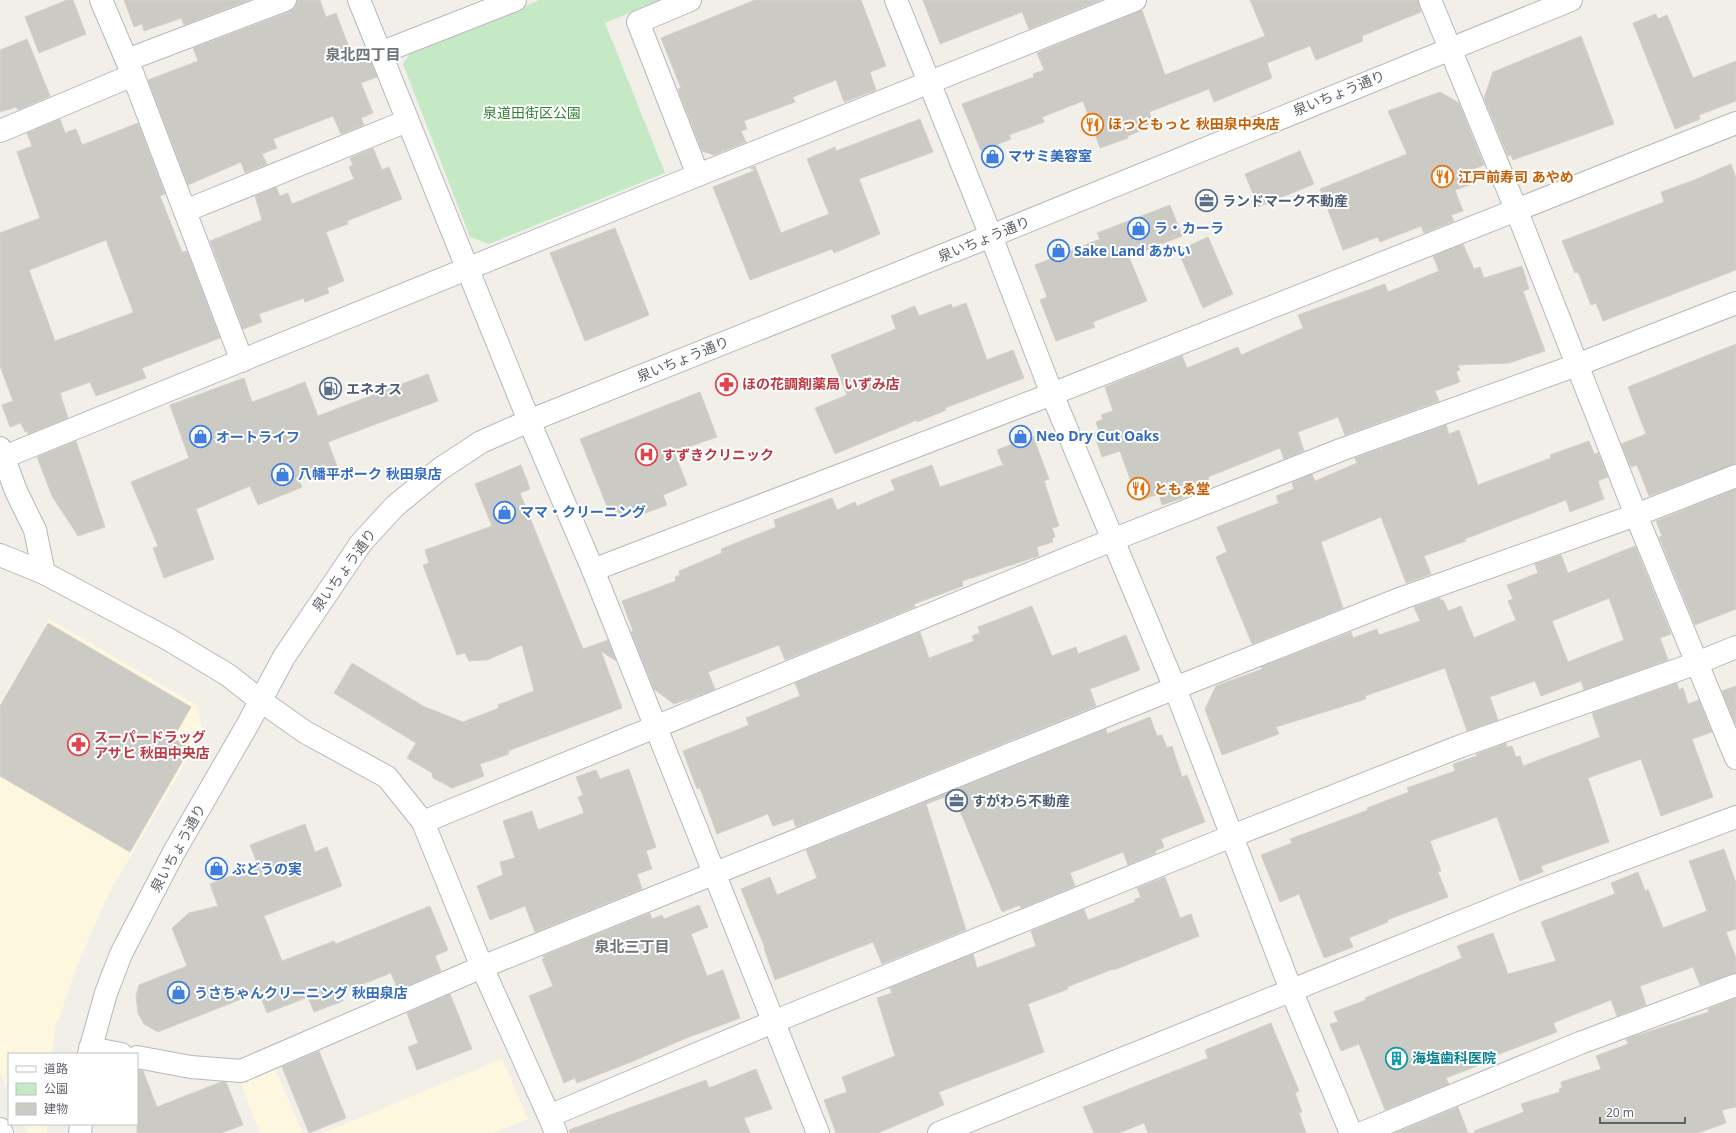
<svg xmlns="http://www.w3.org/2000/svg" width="1736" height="1133" viewBox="0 0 1736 1133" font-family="'Noto Sans','Noto Sans JP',sans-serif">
<rect width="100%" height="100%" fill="#f1efe8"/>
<!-- commercial -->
<g fill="#fef7e0">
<path d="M49,619l148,86 6,27 -95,163 -30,68 -23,67 -3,24h-43v38l-9,-20v-369z"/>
<path d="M502,1059l26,60 -35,14h-170z"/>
<path d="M274,1067l29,66h-43l-20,-51z"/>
<path d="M24,1124h23v9h-19z"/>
</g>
<!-- green -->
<path fill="#c5e8c5" d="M540,0h120l-55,23 60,150 -176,71 -19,-7 -67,-173 9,-13z"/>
<!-- building -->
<g fill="#cccac5" stroke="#d6d1c6" fill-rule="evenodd">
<path d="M67,0h6l13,34 -47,19 -14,-36z"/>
<path d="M124,0h126l-66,25 -3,-7 -37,13 -2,-7 -8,3z"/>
<path d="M297,0h23l6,17 10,-4 15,40 14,-6 12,30 -16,6 12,30 -12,5 3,7 -23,9 -8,-18 -60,23 4,9 -15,6 5,10 -22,9 -4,-11 -53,23 -40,-105 50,-19 -5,-13 96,-36 6,-4z"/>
<path d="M755,0h106l25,66 -16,6 6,18 -32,12 -8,-22 -43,17 2,5 -51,19 3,8 -6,2 5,11 -32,13 -12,-4 -24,-62 3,-1 -20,-50z"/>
<path d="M923,0h178l-72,29 -7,-17 -82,32z"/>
<path d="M1250,0h168l3,12 -59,24 1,5 -47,19 -6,-14 -43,17 5,15 -58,24 -5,-13 -60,23 5,13 -26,11v2l-28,10 -17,-47 -41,16 2,5 -35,13 2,4 -30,12 -19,-47 72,-27 -1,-3 11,-4 -7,-17 105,-43 23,65 100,-39z"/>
<path d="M1656,14l2,5 9,-4 26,63 43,-17v40l-37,14 1,4 -25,10 -42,-106z"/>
<path d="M1581,36l33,88 -101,36 -2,-5 -3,1 -24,-58 9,-26z"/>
<path d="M27,39l23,57 -32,14 -2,-3 -16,5v-62z"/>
<path d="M1440,92l19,11 25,62 -16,6 4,13 -17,6 8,21 -12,4 3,6 -30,12 -3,-7 -41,16 -2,-5 -35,13 -23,-61 87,-35 -19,-43z"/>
<path d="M60,119l5,14 11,-4 6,16 56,-22 27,71 -5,2 22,56 5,-1 33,87 -78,30 4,10 -50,18 -6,-14 -30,11 8,25 -40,16 -1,-3 -2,1 -4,-9 -11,4 -8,-22 11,-4 -13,-35v-133l40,-15 -23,-66 15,-6 -5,-13zM106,240l27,71 -1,2 -77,28 -26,-71z"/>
<path d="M920,119l13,33 -74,27 21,55 -46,19 -2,-4 -82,31 -37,-93 43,-17 -6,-2 5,-2 26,67 48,-19 -22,-55 28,-12 1,4z"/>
<path d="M373,148l9,22 7,-3 13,32 -55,22 1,3 -22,8 18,49 -17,7 2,5 -24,9 -1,-4 -45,16 3,8 -19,7 -33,-88 52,-21 -7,-24 21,-9 4,9 8,-3 4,11 62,-25 -5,-12 4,-2 -3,-7z"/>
<path d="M1300,151l14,33 -56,23 -13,-33z"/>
<path d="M1731,164l5,14v92l-133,51 -7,-18 -5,2 -13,-33 -3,1 -13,-32 102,-39 -3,-10 31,-11z"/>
<path d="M1170,205l12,31 -53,21 18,44 -54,21 2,5 -39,14 -16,-41 7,-3 -12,-32 65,-26 -3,-6z"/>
<path d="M615,228l34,87 -64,26 -35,-88z"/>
<path d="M1208,237l25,57 -30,14 -25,-57z"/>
<path d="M1463,244l11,25 6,-2 4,11 38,-12 7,23 -6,2 22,60 -36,12 -51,2 2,5 -4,2 4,10 -25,9 4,10 -94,34 -7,-18 -40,15 6,19 -20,8 -4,-11 -72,29 1,2 -18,6 3,9 -32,11 -3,-11 -21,7 -18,-50 -18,6 -8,-24 5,-2 -3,-9 7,-3 -2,-4 12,-4 -8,-24 77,-31 5,12 51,-21 3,8 62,-27 -5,-13 87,-31 3,8 51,-21 -6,-15z"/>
<path d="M966,303l21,57 26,-10 11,28 -79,30 1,2 -29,12v-2l-82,34 -20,-46 32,-13 -16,-40 65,-26 -5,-13 24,-10 4,10 32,-12 2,4z"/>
<path d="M1736,344v120l-87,32 -12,-31 -6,2 -10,-23 25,-10 -18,-47z"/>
<path d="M428,374l10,27 -110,41 9,24 -38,14 3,7 -44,18 -8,-19 -54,23 18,50 -50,19 -11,-30 5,-2 -27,-64 58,-24 -19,-53 74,-27 8,24 53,-20 13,34z"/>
<path d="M700,392l17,45 -43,15 13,33 -24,10 4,10 -29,11 -3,-6 -23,9 -32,-80z"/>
<path d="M1446,425l3,9 10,-4 19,55 73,-27 -1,-3 39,-14 5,13 4,-1 10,24 -10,4 6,18 -34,13 -4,-12 -101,39 1,2 -42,15 7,18 -25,9 -25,-66 -60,25 22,66 -91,36 -36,-87 11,-5 -10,-25 62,-24 -3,-7 18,-7 -2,-6 20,-9 3,7 42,-18 -2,-5z"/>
<path d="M1033,436l16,43 -5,2 15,45 -7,2 3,9 -3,1 1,4 -16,5 2,9 -77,25 1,5 -49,18 1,3 -130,53 -6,-15 -71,27 7,17 -11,5 -30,10 -20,-15 -23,-57 2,-1 -11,-30 54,-20 -1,-4 5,-2 -1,-4 43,-18 -1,-4 55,-22 -2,-7 58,-22 5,12 18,-8 2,4 38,-16 -4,-10 41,-15 8,22 63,-22 -6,-15z"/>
<path d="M76,441l29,86 -27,9 -26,-40 -15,-39z"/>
<path d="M521,465l9,24 -10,4 63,156 25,-9 8,21 -15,-10 21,57 -114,43 1,3 -29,10 4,12 -32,12 -19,-10 -1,-5 -25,-15 9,-15 -82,-50 18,-30 71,43 40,16 36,-14 -1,-3 36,-14 -12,-46 -35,15 -18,1 -4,-8 -8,2 -34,-90 6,-2 -4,-13 67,-24 -17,-42z"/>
<path d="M1736,489v120l-41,16 -36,-88 3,-1 -6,-15z"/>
<path d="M1635,546l36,88 -11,4 8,22 -84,30 -3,-9 -40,15 -6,-15 -45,16 8,23 -31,11 -22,-63 -80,28 1,3 -90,28 3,7 -57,21 -17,-46 11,-23 46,-17 -1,-2 90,-35 2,6 24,-9 2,6 41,-14 -6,-14 26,-9 1,3 2,-1 5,11 13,-5 13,32 42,-18 -8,-19 5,-2 -6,-14 31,-12 -3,-9 26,-9 7,18zM1609,598l15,42 -56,22 -16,-41z"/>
<path d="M1032,606l20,50 24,-9 2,7 48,-19 14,35 -50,19 6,17 -300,121 -3,-8 -20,7 -5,-12 -51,20 -17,-46 -3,1 -14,-38 66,-26 -3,-7 54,-22 -5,-13 125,-51 9,26 45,-17 -2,-5 8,-3 -2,-6z"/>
<path d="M48,623l143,84 -18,31 17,10 -60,104 -130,-76v-70z"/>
<path d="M1677,683l2,7 4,-2 5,16 11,-4 13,32 -20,7 21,58 -52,19 -20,-57 -53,19 21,64 -68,24 2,6 -23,9 -23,-64 -67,24 11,30 -3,1 10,25 -61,23 1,2 -39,16 4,9 -29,11 -25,-64 -19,8 -19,-47 31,-12 -2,-4 78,-29 -1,-2 42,-16 -2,-4 48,-17 -2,-7 24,-8 -1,-2 30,-11 1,4 5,-1 4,11 4,-1 3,10 77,-29 -8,-24z"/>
<path d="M1736,686v37l-1,1 -13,-33z"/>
<path d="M1150,717l7,19 5,-1 5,13 5,-2 10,31 5,-2 18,47 -44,17 3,8 -9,4 1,2 -28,12 -5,-13 -53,21 5,13 -54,22 -1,-3 -18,7 -49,-118 -27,10 40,126 -84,34 -9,-22 -98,38 -11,-32h1l-24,-59 29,-12 7,18 40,-17 -11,-28 300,-121 1,5z"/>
<path d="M629,769l27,78 -10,4 6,18 -15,5 5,15 -107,43 -10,-26 -35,14 -13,-34 26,-11 -3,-13 15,-4 -12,-37 29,-10 6,19 46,-17 -6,-16 5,-2 -7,-18 20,-7 4,9z"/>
<path d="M305,824l10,28 12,-5 15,39 -78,30 18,45 52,-20 2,3 94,-38 18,44 -13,6 6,15 -43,19 -7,-17 -51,20 3,8 -29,11 -6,-15 -41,16 -8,-21 -101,40 -14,-8 -6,-11 -2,-17 3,-11 48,-19 -15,-38 17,-15 29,-7 -8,-22 48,-18 -8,-21z"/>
<path d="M1724,849l12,34v46l-10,3 10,26v15l-36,12 -7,-18 -53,19 6,19 -29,11 -6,-16 -58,23 4,9 -68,26 1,3 -44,17 3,6 -64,26 -26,-66 -18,7 -11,-27 8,-2 -4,-10 32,-12 -1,-2 97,-40 -5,-12 36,-13 15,41 48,-13 -15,-39 74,-28 -4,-11 27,-11 7,19 3,-2 15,39 44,-17 -18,-50z"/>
<path d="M1165,877l15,41 11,-4 8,22 -85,34 -1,-1 -46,18 1,2 -40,15 16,48 -105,40 5,13 -66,28h-42l-12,-33 23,-8 -5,-15 53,-21 -18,-58 15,-5 -2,-5 83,-34 4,14 59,-22 -5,-15 53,-22 4,11 47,-18 -1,-2 7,-3 -4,-9z"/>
<path d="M699,905l9,22 -17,7 16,42 16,-6 17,48 -56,21 -53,23 -54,21 -2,-5 -11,5 -35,-87 24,-10 -11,-27 2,-1 -1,-2 107,-43 2,6 10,-4 2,4z"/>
<path d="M450,994l22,55 -55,21 -9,-23 10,-4 -11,-30z"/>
<path d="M1736,998v109l-14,3 4,13 -28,10h-223l-1,-2 50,-19 -3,-8 39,-12 -1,-3 3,-1 -1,-6 40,-13 -5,-13 32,-12 -2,-5 83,-27 -1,-3z"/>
<path d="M1271,1023l28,68 -4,2 7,19 -3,1 7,20h-158l-4,-10 -25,10h-25l-11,-26 125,-49 -3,-8z"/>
<path d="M319,1051l27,67 -37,15 -27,-66z"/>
<path d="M756,1069l16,40 -28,9 6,15h-180l-1,-3 137,-50 3,8z"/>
<path d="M137,1070l6,1 14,36 64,-25h5l17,43 -22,8h-84z"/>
<path d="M1458,1107l10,26h-73z"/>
</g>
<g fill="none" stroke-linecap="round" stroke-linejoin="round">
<defs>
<g id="minor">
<path d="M101,0l32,75 109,286"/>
<path d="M359,0l170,421 64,149 225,563"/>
<path d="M690,0l-52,22 60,153"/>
<path d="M1430,0l86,209 120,306 100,243"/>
<path d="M380,53l135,-53"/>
<path d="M127,60l158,-60"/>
<path d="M0,131l133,-56"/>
<path d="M185,211l222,-90"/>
<path d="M0,448l16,43 19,39 9,43 124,66 60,36 33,26 44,31 82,45 36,45 59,145 67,149 7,17"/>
<path d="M4,457l694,-282 437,-175"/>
<path d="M0,555l44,18"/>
<path d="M593,570l459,-176 684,-271"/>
<path d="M423,822l689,-282 231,-91 234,-84 159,-62"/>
<path d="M90,1048l31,6"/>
<path d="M137,1057l54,10 50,4 241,-104 693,-279 227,-90 234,-83 100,-39"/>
<path d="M549,1116l224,-94 459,-186 229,-90 236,-83 39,-16"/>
<path d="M0,1129l2,4"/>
<path d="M939,1133l583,-236 214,-80"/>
<path d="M1362,1133l218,-90 156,-58"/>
</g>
<g id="tertiary">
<path d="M896,0l95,236 61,158 123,294 116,302 60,143"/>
<path d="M89,1054l17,-61 15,-39 53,-102 74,-128 36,-67 77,-114 34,-37 45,-37 41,-27 48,-21 462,-185 580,-236"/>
<path d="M80,1133l1,-9"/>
</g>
</defs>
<!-- minor casing -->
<use href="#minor" stroke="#b5b8bc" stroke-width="24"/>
<!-- tertiary casing -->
<use href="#tertiary" stroke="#b5b8bc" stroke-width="24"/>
<!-- minor -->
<use href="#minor" stroke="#fff" stroke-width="22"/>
<!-- tertiary -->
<use href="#tertiary" stroke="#fff" stroke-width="22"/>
</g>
<!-- icons -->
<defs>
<symbol id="restaurant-ring" viewBox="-11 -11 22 22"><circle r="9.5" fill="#fff" stroke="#e8710a" stroke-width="1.5"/><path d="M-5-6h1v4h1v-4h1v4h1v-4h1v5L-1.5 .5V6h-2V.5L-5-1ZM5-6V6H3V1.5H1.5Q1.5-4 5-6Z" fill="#e8710a"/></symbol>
<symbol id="shop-ring" viewBox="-11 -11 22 22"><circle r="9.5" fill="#fff" stroke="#3f7fe0" stroke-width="1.5"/><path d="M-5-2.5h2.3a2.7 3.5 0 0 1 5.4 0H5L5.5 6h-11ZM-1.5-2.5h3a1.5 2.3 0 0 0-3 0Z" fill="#3f7fe0"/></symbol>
<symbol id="office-ring" viewBox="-11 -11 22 22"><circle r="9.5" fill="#fff" stroke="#5c6f8a" stroke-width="1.5"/><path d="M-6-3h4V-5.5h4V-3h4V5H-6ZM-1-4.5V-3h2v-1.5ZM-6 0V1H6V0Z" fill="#5c6f8a"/></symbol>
<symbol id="pharmacy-ring" viewBox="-11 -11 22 22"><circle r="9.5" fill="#fff" stroke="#e0444e" stroke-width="1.5"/><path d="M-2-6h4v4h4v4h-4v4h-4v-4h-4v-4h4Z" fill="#e0444e"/></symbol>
<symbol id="fuel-ring" viewBox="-11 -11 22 22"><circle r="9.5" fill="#fff" stroke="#5c6f8a" stroke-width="1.5"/><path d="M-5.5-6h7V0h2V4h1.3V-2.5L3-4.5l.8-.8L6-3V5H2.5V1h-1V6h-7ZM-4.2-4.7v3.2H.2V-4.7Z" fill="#5c6f8a"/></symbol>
<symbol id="hospital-ring" viewBox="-11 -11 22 22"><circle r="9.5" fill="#fff" stroke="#e0444e" stroke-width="1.5"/><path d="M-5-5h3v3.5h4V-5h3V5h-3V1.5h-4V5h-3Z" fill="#e0444e"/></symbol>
<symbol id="building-ring" viewBox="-11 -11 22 22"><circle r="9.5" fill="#fff" stroke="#0f9aa8" stroke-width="1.5"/><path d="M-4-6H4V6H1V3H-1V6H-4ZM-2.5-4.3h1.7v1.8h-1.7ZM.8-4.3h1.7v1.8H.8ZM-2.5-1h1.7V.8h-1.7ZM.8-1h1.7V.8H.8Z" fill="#0f9aa8"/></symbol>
</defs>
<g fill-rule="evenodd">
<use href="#restaurant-ring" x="1080" y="112" width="25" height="25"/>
<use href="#shop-ring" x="980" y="144" width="25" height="25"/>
<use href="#restaurant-ring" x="1430" y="164" width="25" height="25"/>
<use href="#office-ring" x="1194" y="188" width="25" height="25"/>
<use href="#shop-ring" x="1126" y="216" width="25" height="25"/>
<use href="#shop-ring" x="1046" y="238" width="25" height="25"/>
<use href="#pharmacy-ring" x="714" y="372" width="25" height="25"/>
<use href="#fuel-ring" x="318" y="376" width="25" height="25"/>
<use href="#shop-ring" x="1008" y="424" width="25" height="25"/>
<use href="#shop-ring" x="188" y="424" width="25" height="25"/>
<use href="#hospital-ring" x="634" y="442" width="25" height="25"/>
<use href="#shop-ring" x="270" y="462" width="25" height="25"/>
<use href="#restaurant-ring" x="1126" y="476" width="25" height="25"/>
<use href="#shop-ring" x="492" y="500" width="25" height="25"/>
<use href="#pharmacy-ring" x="66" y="732" width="25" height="25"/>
<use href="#office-ring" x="944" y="788" width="25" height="25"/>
<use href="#shop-ring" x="204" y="856" width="25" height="25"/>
<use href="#shop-ring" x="166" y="980" width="25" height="25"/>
<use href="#building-ring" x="1384" y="1046" width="25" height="25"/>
</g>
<g text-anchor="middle" stroke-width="4" stroke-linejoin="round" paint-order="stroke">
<!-- street labels -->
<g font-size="14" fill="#5f6368" stroke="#fff">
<text transform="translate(1339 93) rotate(-22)" y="5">泉いちょう通り</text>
<text transform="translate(984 239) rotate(-22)" y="5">泉いちょう通り</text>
<text transform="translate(683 359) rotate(-22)" y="5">泉いちょう通り</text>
<text transform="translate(344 570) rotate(-54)" y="5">泉いちょう通り</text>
<text transform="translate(178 848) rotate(-61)" y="5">泉いちょう通り</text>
</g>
<!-- park labels -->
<g font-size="14" fill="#348238" stroke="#fff">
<text x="532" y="118">泉道田街区公園</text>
</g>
<!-- food labels -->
<g font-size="14" font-weight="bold" fill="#c56008" stroke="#fff" text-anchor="start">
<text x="1108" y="129">ほっともっと 秋田泉中央店</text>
<text x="1458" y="182">江戸前寿司 あやめ</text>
<text x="1154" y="494">ともゑ堂</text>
</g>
<!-- shop labels -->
<g font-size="14" font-weight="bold" fill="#366cbe" stroke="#fff" text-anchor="start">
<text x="1008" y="161">マサミ美容室</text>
<text x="1154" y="233">ラ・カーラ</text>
<text x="1074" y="256">Sake Land あかい</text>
<text x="1036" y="441">Neo Dry Cut Oaks</text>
<text x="216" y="442">オートライフ</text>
<text x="298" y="479">八幡平ポーク 秋田泉店</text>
<text x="520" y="517">ママ・クリーニング</text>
<text x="232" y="874">ぶどうの実</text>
<text x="194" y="998">うさちゃんクリーニング 秋田泉店</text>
</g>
<!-- service labels -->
<g font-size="14" font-weight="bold" fill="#4e5e75" stroke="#fff" text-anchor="start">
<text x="1222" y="206">ランドマーク不動産</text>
<text x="346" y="394">エネオス</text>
<text x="972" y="806">すがわら不動産</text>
</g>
<!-- health labels -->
<g font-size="14" font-weight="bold" fill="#be3a42" stroke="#fff" text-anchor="start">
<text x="742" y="389">ほの花調剤薬局 いずみ店</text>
<text x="662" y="460">すずきクリニック</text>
<text x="94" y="742">スーパードラッグ<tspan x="94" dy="16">アサヒ 秋田中央店</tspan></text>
</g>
<!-- culture labels -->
<g font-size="14" font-weight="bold" fill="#0d838f" stroke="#fff" text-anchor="start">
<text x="1412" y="1063">海塩歯科医院</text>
</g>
<!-- neighbourhood labels -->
<g font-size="15" font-weight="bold" fill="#70757a" stroke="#fff">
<text x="363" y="60">泉北四丁目</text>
<text x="632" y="952">泉北三丁目</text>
</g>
</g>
<!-- legend -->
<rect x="8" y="1053" width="130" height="72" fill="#ffffff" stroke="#bfc1c3"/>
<rect x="16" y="1066" width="20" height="6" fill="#ffffff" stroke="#bfc1c3"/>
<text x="44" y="1073" font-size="12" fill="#5f6368">道路</text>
<rect x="16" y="1083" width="20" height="12" fill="#c5e8c5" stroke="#bfc1c3"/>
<text x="44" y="1093" font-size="12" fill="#5f6368">公園</text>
<rect x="16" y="1103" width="20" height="12" fill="#cccac5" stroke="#bfc1c3"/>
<text x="44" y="1113" font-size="12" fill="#5f6368">建物</text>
<!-- scale -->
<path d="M1600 1117v6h85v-6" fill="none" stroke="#5f6368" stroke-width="2"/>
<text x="1606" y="1117" font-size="12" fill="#5f6368" stroke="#ffffff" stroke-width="3" paint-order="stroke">20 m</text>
</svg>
